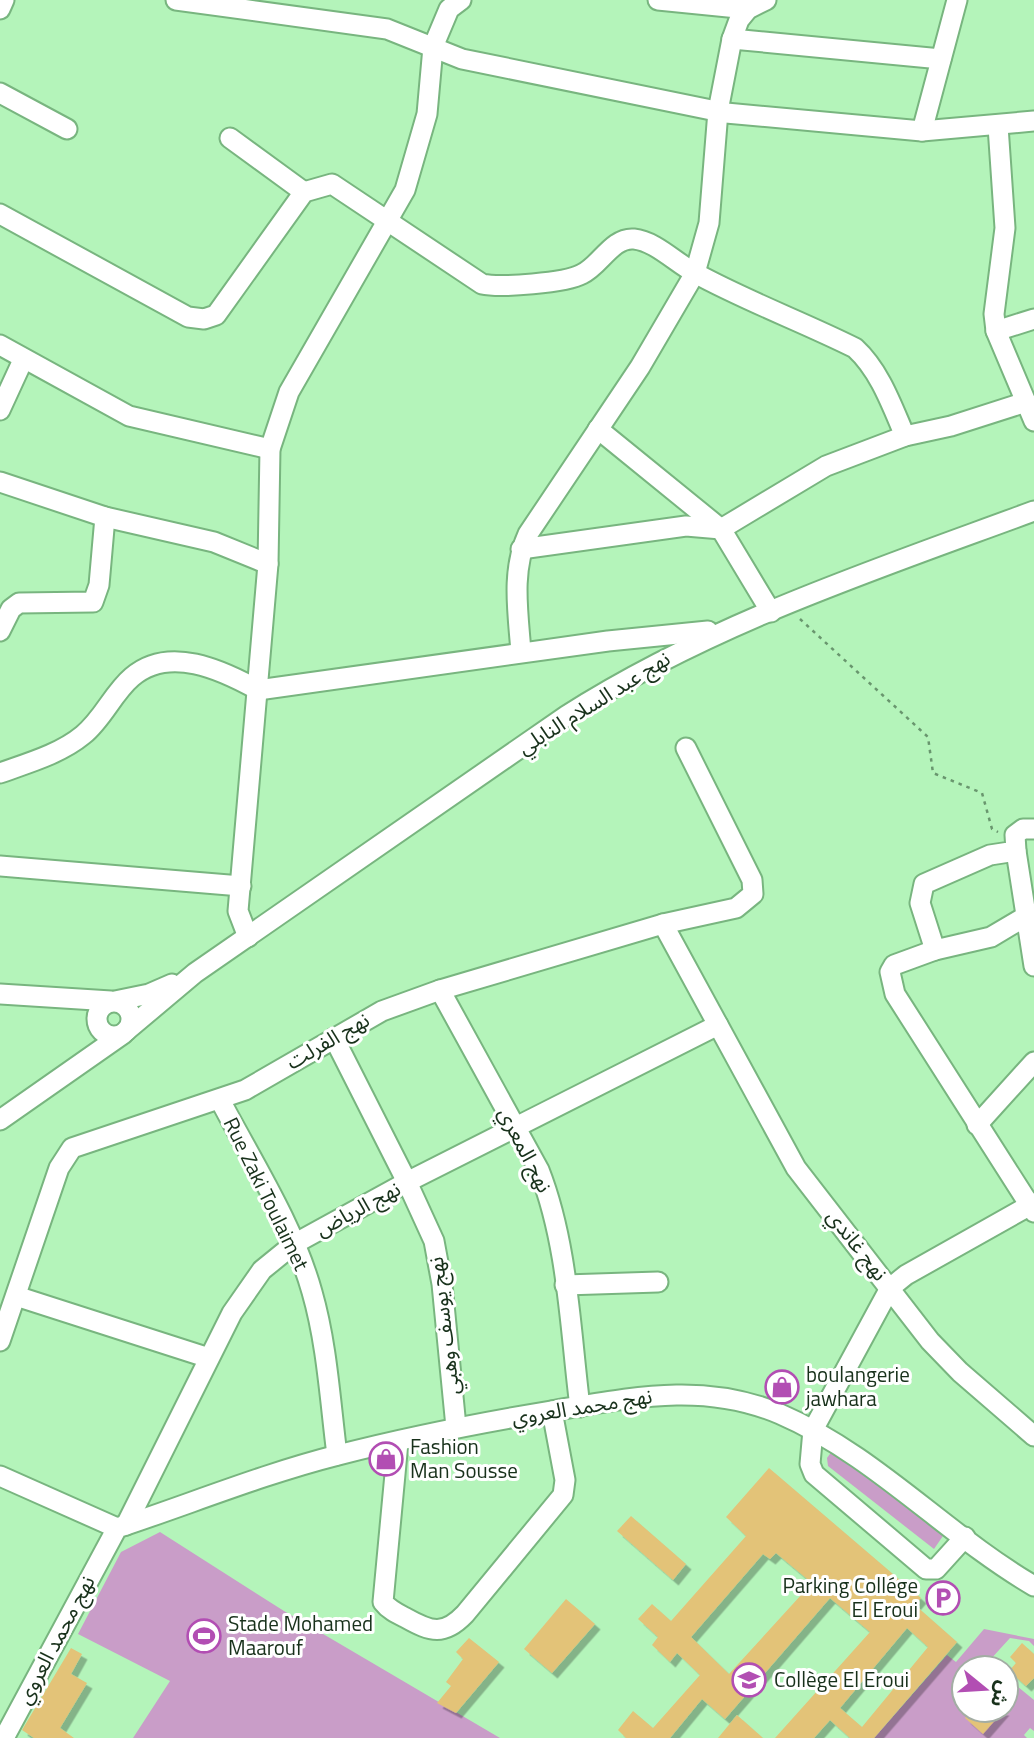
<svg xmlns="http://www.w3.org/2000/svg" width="1034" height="1738" viewBox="0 0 1034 1738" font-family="'Titillium Web','Noto Sans Arabic',sans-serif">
<defs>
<filter id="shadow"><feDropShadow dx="5.5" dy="5.5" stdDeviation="0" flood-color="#0004"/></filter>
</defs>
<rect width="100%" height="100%" fill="#b4f4ba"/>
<!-- green -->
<g fill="#c99dc8">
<path d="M832,1451l113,82 -11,16 -106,-83 -1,-8z"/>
<path d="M160,1532l124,79 216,127h-367l37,-57 -92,-47 43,-82z"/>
<path d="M984,1629l50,10v7l-5,-5 -19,-3 -21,23 7,7h-32v42h42v-33l28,23v31l-4,-3 -6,7 3,3h-153l73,-83 9,7z"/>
</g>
<!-- building -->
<g fill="#e3c378" fill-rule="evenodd" filter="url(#shadow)">
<path d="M769,1468l152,130 -6,7 42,37 -83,96h-24l-20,-18 -16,18h-39l95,-106 -40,-34 -105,121 -23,-20 -32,39h-44l-8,-8 15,-19 20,17 47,-53 -23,-22 -7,9 -18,-17 6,-8 -20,-18 14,-15 19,17 75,-85 -20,-19zM776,1553l36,30 -83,91 -38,-37 72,-83 7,5zM907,1628l21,19 -66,80 -22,-19z"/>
<path d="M631,1516l55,48 -13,16 -56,-49z"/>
<path d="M566,1599l29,25 -43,49 -28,-24z"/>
<path d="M469,1638l30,24 -43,51 -19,-10 14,-17 -5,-4 17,-23 -7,-7z"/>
<path d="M1022,1643l12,11v24l-8,8 -17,-15 7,-8 -6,-6z"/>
<path d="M71,1648l11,6 -11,20 16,9 -27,45 14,10h-40l-12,-8z"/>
<path d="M972,1710h32l-21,24 -18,-16z"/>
<path d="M737,1715l26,23h-45z"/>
</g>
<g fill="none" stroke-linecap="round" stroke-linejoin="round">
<defs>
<g id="minor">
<path d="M176,0l211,29 75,30 264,54 196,18 112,-10"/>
<path d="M658,0l90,9"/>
<path d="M0,9l4,-9"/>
<path d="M732,39l209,20"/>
<path d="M0,93l67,36"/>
<path d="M998,126l7,102 -11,86 2,17 38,90"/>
<path d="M922,131l35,-131"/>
<path d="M230,138l74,54"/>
<path d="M0,214l188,103 16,2 12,-4 88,-123 28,-8 150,100c18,4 84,-1 100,-10 18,-8 30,-37 52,-35 21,2 42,24 61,34 51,28 108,49 160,75 25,23 37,58 50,88"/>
<path d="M996,331l38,-12"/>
<path d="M0,345l129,71 141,33"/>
<path d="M0,410l23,-50"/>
<path d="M598,429l123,100 50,83"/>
<path d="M0,482l105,35 109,25 54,22"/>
<path d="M521,549l165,-23 35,3 105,-63 79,-30 46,-10 75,-24"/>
<path d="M0,631l11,-22 8,-6 74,-1 6,-17 6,-68"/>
<path d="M521,652c-3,-40 -10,-81 7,-118l112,-167 55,-94 14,-50 9,-112 14,-72 7,-19 9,-11 18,-9"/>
<path d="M0,773c28,-10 60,-19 83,-38 20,-16 30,-42 49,-58 37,-32 90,-7 126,13l350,-49 100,-10"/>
<path d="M1034,829h-11l-8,6 1,16 -26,4 -66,29 -4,19 15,47 -41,15 -4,7 5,22 139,218"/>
<path d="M1016,851l18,115"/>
<path d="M0,866l241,20"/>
<path d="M663,924l133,244 134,173 30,31 74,64"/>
<path d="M248,937l-10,-26 30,-347 2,-115 19,-57 116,-202 22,-76 6,-67 16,-38 12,-9"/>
<path d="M935,950l56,-13 37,-22"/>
<path d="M440,990l99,180c29,74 31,158 41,237"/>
<path d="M0,994l111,7"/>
<path d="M115,1001l34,-7 23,-10"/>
<circle cx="114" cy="1019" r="17"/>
<path d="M126,1031l69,-58 371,-257c144,-92 308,-146 468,-205"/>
<path d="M334,1038l73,144 27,59 8,43 14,143"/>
<path d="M220,1100c32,61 73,124 92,192 15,52 18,108 25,163"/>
<path d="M0,1120l123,-86"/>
<path d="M977,1125l57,-63"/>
<path d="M565,1285l93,-3"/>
<path d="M16,1296l193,62"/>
<path d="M0,1341l59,-173 13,-20 173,-58 137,-79 58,-21 223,-66 73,-16 17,-14 -1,-14 -66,-132"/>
<path d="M398,1442l-15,160c6,8 15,12 23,16 25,14 38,18 59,-4l98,-119 2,-15 -13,-69"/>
<path d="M0,1476l117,52"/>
<path d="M126,1525l106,-212 30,-43 32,-26 113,-62 311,-157"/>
<path d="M965,1537l-29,32h-10l-112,-95 -4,-10 3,-34 77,-142 16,-13 128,-72"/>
<path d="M4,1738l113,-210c73,-24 146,-54 221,-73 70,-18 141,-32 213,-44 79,-13 152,-30 229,3 95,41 165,120 254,172"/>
</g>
</defs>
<!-- minor casing -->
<use href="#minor" stroke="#78b57f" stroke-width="23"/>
<!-- path -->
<path stroke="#69966e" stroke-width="2.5" stroke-dasharray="3.5 5" stroke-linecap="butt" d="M800,619l128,118 5,36 49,20 10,36 6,3"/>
<!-- minor -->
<use href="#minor" stroke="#fff" stroke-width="19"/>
</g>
<!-- icons -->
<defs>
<symbol id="shop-ring" viewBox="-11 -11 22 22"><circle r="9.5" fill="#fff" stroke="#b24eb3" stroke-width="1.5"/><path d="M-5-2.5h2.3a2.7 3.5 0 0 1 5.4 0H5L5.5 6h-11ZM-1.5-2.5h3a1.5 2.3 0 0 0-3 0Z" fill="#b24eb3"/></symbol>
<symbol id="parking-ring" viewBox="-11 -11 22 22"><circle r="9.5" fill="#fff" stroke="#b24eb3" stroke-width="1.5"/><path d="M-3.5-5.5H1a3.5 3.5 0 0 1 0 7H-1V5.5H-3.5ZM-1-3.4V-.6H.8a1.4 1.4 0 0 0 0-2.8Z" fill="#b24eb3"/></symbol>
<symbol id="stadium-ring" viewBox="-11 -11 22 22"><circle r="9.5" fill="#fff" stroke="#b24eb3" stroke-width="1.5"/><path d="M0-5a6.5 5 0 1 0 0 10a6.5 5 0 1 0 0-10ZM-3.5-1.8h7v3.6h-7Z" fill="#b24eb3"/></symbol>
<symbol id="school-ring" viewBox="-11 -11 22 22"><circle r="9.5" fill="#fff" stroke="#b24eb3" stroke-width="1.5"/><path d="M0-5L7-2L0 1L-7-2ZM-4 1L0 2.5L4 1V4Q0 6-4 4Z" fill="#b24eb3"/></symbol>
</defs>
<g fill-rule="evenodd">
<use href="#shop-ring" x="763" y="1368" width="38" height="38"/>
<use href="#shop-ring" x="367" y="1440" width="38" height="38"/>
<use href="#parking-ring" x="924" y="1579" width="38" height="38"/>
<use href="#stadium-ring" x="185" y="1617" width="38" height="38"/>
<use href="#school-ring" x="730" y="1661" width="38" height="38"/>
</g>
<g text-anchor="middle" stroke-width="6" stroke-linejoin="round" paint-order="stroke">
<!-- street labels -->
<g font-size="21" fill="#18311b" stroke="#fff">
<text transform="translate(594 703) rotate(-32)" y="7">نهج عبد السلام النابلي</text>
<text transform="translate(328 1041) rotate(-30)" y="7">نهج الفرلت</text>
<text transform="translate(525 1150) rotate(63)" y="7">نهج المعري</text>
<text transform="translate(266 1194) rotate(64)" y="7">Rue Zaki Toulaimet</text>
<text transform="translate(358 1209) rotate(-28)" y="7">نهج الرياض</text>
<text transform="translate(857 1245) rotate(52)" y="7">نهج غاندي</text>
<text transform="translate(444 1326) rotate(-97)" y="7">نهج يوسف وهبي</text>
<text transform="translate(582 1407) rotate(-9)" y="7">نهج محمد العروي</text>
<text transform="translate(56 1640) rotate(-62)" y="7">نهج محمد العروي</text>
</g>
<!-- poi labels -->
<g font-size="21" fill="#18311b" stroke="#fff" text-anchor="start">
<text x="806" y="1382">boulangerie<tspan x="806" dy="24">jawhara</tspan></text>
<text x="410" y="1454">Fashion<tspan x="410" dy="24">Man Sousse</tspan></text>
<text x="918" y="1593" text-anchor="end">Parking Collége<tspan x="918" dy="24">El Eroui</tspan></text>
<text x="228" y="1631">Stade Mohamed<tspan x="228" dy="24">Maarouf</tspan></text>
<text x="774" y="1687">Collège El Eroui</text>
</g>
</g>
<!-- north arrow -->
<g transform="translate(985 1689) rotate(108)"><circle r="33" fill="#ffffff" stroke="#a3ada4" stroke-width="2"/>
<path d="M0-5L12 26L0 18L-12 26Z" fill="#b24eb3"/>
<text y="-10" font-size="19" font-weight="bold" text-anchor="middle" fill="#18311b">ش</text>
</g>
</svg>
